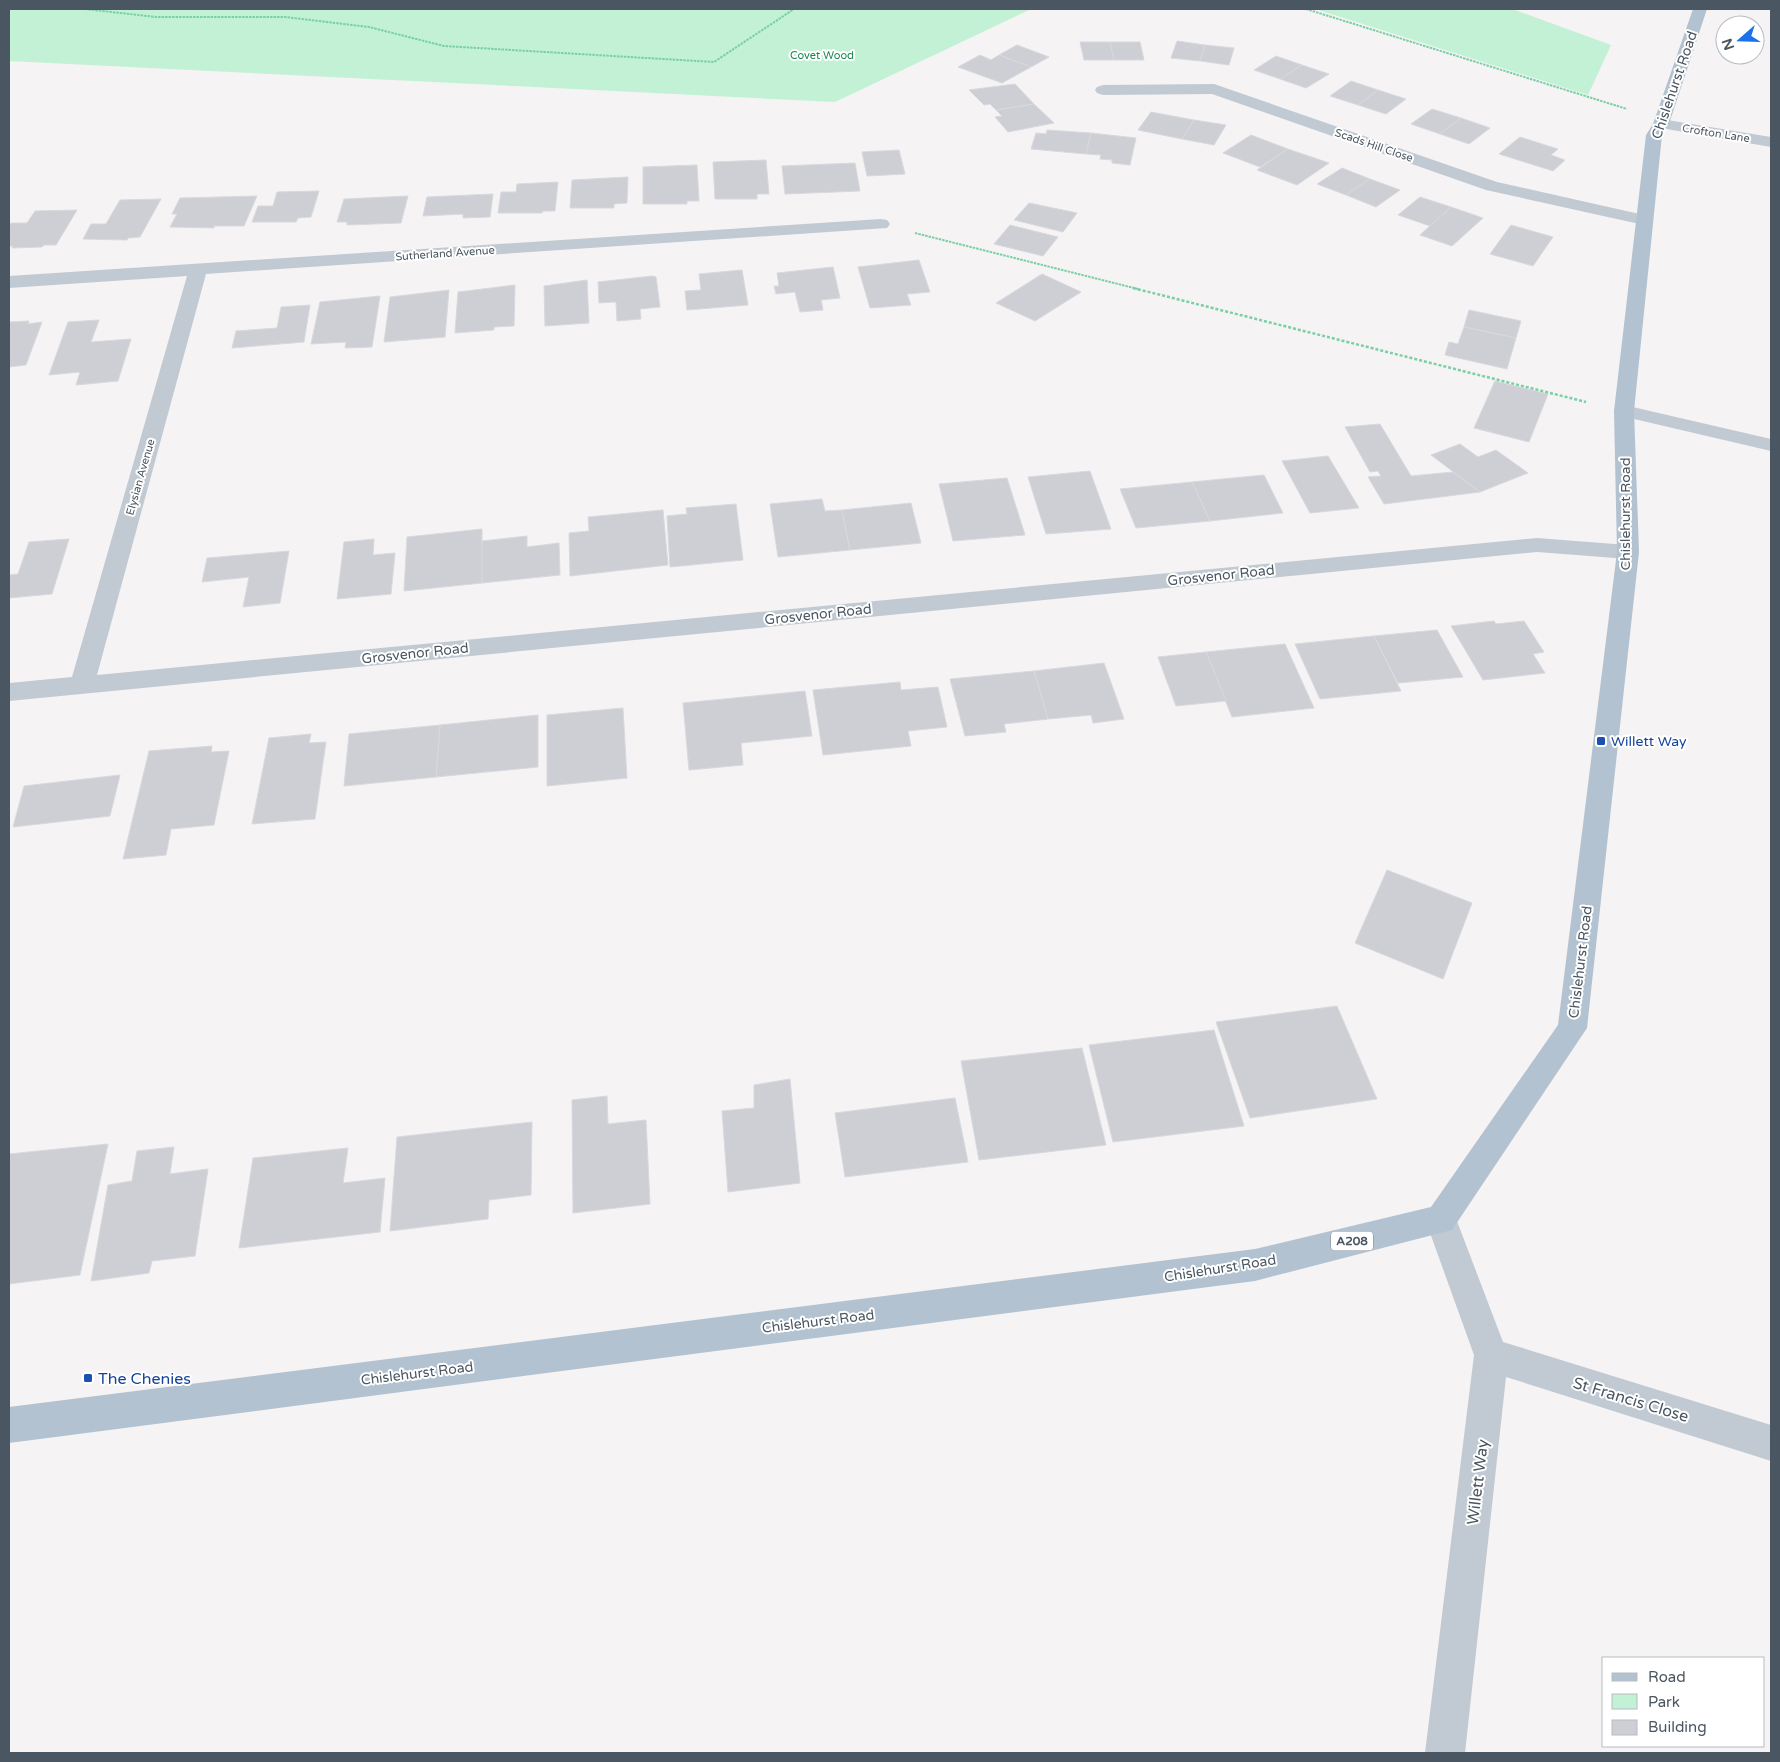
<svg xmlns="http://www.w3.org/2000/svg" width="1780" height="1762" viewBox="0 0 1780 1762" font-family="'Varela Round',sans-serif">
<rect width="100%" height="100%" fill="#f5f3f3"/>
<!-- green -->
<g fill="#c3f1d5">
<path d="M9,9h1022l-196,93 -826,-41z"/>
<path d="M1315,9h197l99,36 -23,50z"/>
</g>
<!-- building -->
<g fill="#cdcfd5" stroke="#d7d9de">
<path d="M1177,41l28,4 -5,16 -29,-3z"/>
<path d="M1080,42h30l4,18h-30z"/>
<path d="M1110,42h30l4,18h-30z"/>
<path d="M1017,45l32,12 -18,10 -32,-12z"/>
<path d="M1205,45l29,3 -5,17 -29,-4z"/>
<path d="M980,55l11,5 8,-5 32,12 -29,16 -44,-16z"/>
<path d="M1276,56l26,9 -22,14 -26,-9z"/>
<path d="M1302,65l27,9 -23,14 -26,-9z"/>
<path d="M1351,81l27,9 -20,15 -28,-9z"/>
<path d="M1015,84l19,20 -38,6 -6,-6 -6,1 -15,-15z"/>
<path d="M1378,90l28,9 -20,15 -28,-9z"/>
<path d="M1034,104l20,19 -46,9 -13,-15 7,-1 -6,-6z"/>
<path d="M1432,109l29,9 -21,16 -29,-10z"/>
<path d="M1151,112l43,8 -12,19 -44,-9z"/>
<path d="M1461,118l29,10 -21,16 -29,-10z"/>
<path d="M1194,120l32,5 -12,20 -32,-6z"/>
<path d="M1047,130l44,3 -5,21 -55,-5 5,-16 10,1z"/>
<path d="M1091,133l45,5 -6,27 -18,-2v-3l-12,-1 1,-4 -15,-1z"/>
<path d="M1251,135l37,14 -28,18 -37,-14z"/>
<path d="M1520,137l38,12 -7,6 14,5 -12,11 -54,-17z"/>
<path d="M1288,149l41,14 -32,22 -40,-15z"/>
<path d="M899,150l6,24 -38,2 -5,-24z"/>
<path d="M766,160l3,34h-12v5h-42l-2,-37z"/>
<path d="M855,163l5,28 -75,3 -3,-28z"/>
<path d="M697,165l2,36h-12v3h-44v-37z"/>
<path d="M1342,168l28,11 -24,16 -29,-11z"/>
<path d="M628,177l-1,26 -13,1v4h-44l2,-28z"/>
<path d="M1370,179l30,11 -24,17 -30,-12z"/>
<path d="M558,182l-3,29h-12l-1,2h-44l3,-21h15l1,-8z"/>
<path d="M319,191l-8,26 -13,1 -2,4h-44l6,-16h15l4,-14z"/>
<path d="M493,194l-3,23 -27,1v-4l-40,2 4,-19z"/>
<path d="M257,196l-13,30h-30v2l-44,-1 7,-13h-5l8,-16z"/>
<path d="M408,196l-7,27 -54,2v-3h-10l7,-23z"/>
<path d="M1420,197l31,10 -21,19 -32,-11z"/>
<path d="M161,199l-21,38 -12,1 -1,2 -44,-1 8,-15h15l14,-24z"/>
<path d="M1029,203l48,10 -14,19 -49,-12z"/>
<path d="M1451,207l32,11 -31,28 -32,-11z"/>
<path d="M77,210l-21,35h-12l-2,2 -30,1 1,-2h-4v-19l2,-4h16l8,-12z"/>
<path d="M1010,225l48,12 -15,19 -49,-12z"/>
<path d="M1511,225l42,12 -20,29 -43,-12z"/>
<path d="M919,260l11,32 -23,2 4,11 -41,3 -12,-41z"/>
<path d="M833,267l7,31 -19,2 2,10 -23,2 -5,-20 -19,2 -2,-8h5l-2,-13z"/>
<path d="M742,270l6,35 -61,5 -2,-19 16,-1 -2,-16z"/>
<path d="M1042,274l39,18 -46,29 -39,-18z"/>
<path d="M652,276l4,1 4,30 -20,2 1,10 -24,2 -1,-19 -17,1 -1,-21z"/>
<path d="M587,280l2,43 -44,3 -1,-40z"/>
<path d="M515,285l-1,41 -20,1v3l-39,3 3,-41z"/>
<path d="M449,290l-4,47 -61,5 6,-45z"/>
<path d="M380,296l-8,51 -27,1 1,-6 -35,2 9,-42z"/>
<path d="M310,305l-6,37 -72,6 4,-17 41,-3 4,-21z"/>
<path d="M1469,310l52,11 -5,17 -52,-11z"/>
<path d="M99,320l-8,22 40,-3 -13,42 -42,4 4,-13 -31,3 19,-53z"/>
<path d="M29,321l-1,3 14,-2 -16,43 -17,2v-45z"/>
<path d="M1464,327l52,11 -9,31 -62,-14 4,-13 9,2z"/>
<path d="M1495,381l53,13 -19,48 -55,-14z"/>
<path d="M1380,424l31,52 42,-4 27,20 -96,12 -16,-27 13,-1 -3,-5 -8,1 -25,-45z"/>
<path d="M1460,444l18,13 18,-7 32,23 -48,19 -49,-37z"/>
<path d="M1328,456l31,52 -49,5 -28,-52z"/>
<path d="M1090,471l21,58 -65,5 -18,-57z"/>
<path d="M1264,475l19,38 -73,8 -18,-39z"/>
<path d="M1007,478l18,57 -72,6 -14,-57z"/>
<path d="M1192,482l18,39 -74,7 -16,-39z"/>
<path d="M822,499l3,12 17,-1 8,40 -72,7 -8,-53z"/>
<path d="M911,503l10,40 -71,7 -8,-40z"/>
<path d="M736,504l7,56 -73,7 -3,-51 20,-2 -1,-6z"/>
<path d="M663,510l5,55 -98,11 -1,-43 20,-2 -1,-14z"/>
<path d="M482,529v54l-78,8 3,-54z"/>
<path d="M527,536v11l32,-4 1,32 -78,8v-42z"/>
<path d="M69,539l-17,55 -43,4v-23l9,-1 11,-32z"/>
<path d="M374,539l-1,16 22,-2 -4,41 -54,5 7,-57z"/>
<path d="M289,551l-9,52 -37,4 6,-30 -47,5 5,-24z"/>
<path d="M1494,621l2,3 28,-3 20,31 -11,2 12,19 -62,7 -32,-54z"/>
<path d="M1437,630l26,47 -65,6 -24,-47z"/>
<path d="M1374,636l27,55 -81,8 -25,-55z"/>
<path d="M1285,644l29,64 -82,9 -26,-65z"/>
<path d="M1206,652l20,49 -50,5 -18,-49z"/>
<path d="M1104,663l20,56 -31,4 -2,-8 -43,4 -14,-48z"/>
<path d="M1034,671l14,48 -44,5 2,8 -41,4 -15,-57z"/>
<path d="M900,682l1,8 37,-3 9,40 -39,4 3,15 -88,9 -10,-65z"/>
<path d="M805,691l7,45 -71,7 2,22 -54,5 -6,-67z"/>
<path d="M623,708l4,70 -80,8v-71z"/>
<path d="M538,715v52l-102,10 4,-52z"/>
<path d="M440,725l-4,52 -92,9 5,-52z"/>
<path d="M311,734l-2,9 17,-1 -11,77 -63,5 17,-86z"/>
<path d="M212,746l-1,6 18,-1 -15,74 -43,4 -5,26 -43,4 26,-108z"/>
<path d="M120,775l-10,41 -97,11 11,-41z"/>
<path d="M1387,870l85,33 -29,76 -88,-36z"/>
<path d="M1337,1006l40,93 -127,19 -34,-96z"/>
<path d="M1214,1030l30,96 -131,16 -24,-97z"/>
<path d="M1082,1048l24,97 -127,15 -18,-99z"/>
<path d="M790,1079l10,104 -72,9 -6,-81 32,-3v-23z"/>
<path d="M607,1096l1,28 38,-4 4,84 -77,9 -1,-113z"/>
<path d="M955,1098l13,64 -123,15 -10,-64z"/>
<path d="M532,1122l-1,73 -42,5 -1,19 -98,12 7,-94z"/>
<path d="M108,1144l-28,131 -71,9v-130z"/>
<path d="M174,1147l-4,27 38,-5 -13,87 -43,5 -3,12 -58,8 17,-96 24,-4 5,-30z"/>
<path d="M348,1148l-5,35 42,-5 -5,54 -141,16 14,-90z"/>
</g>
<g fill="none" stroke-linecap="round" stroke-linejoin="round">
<!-- path-far1 -->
<g stroke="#7ad0a6" stroke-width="2" stroke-dasharray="2.5 1" stroke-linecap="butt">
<path d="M85,9l71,8h129l84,10 75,19 270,16 80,-53"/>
<path d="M1306,9l321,100"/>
<path d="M915,233l223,56"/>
</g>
<!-- path -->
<path stroke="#7ad0a6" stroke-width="2.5" stroke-dasharray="3 2" stroke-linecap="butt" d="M1133,288l453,114"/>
<!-- service -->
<path fill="#c1cad2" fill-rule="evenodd" d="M1624,405l147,34v12l-154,-36 -3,-4 3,-4z"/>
<!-- minor -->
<g fill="#c1cad2" fill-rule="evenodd">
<path d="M1214,84l283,98 147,33 6,1 3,4 -3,4 -6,1 -158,-35 -274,-96 -109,1 -6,-2 -2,-3 2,-3 6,-2z"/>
<path d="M881,219l6,1 3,4 -3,4 -681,46 -109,401 1440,-137 91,7 8,2 3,5 -3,5 -8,2 -91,-7 -1528,149v-18l63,-6 115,-401 -178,12v-12z"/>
<path d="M1441,1204l11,4 51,134 268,83v36l-265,-84 -41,376h-40l49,-398 -49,-136 5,-11z"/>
</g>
<!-- tertiary -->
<path fill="#c1cad2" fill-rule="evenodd" d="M1661,119l110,18v10l-116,-20 -2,-3 2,-3z"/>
<!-- primary -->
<path fill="#b3c2d1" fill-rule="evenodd" d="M1693,9h14l-38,115 -7,11 -28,276 5,141 -52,476 -135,202 -197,51 -1246,162v-36l1246,-158 176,-42 127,-182 59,-473 -3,-141 32,-276 7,-11z"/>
</g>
<!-- markers -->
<g fill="#1a4fb4" stroke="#fff" stroke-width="2">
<rect x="1596" y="736" width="10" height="10" rx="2.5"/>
<rect x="83" y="1373" width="10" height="10" rx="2.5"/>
</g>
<g text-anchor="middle" stroke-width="4" stroke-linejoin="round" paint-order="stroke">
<!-- far-park labels -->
<g font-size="11" fill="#17864f" stroke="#fff">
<text x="822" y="59">Covet Wood</text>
</g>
<!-- far-street labels -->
<g font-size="11" fill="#4a5661" stroke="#fff">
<text transform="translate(1716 133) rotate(9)" y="4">Crofton Lane</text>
<text transform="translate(1374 145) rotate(19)" y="4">Scads Hill Close</text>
<text transform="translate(445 253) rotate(-4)" y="4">Sutherland Avenue</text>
<text transform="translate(140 477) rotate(-74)" y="4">Elysian Avenue</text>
</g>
<!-- shield labels -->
<rect fill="#fff" stroke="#808990" stroke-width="1" x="1331" y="1231.5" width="42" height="19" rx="4"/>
<g font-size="12" font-weight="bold" fill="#4a5661">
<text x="1352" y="1245">A208</text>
</g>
<!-- street labels -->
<g font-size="14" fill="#4a5661" stroke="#fff">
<text transform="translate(1674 85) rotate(-71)" y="5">Chislehurst Road</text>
<text transform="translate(1625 514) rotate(-90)" y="5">Chislehurst Road</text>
<text transform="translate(1221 575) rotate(-6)" y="5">Grosvenor Road</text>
<text transform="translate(818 614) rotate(-6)" y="5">Grosvenor Road</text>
<text transform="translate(415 653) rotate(-6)" y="5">Grosvenor Road</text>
<text transform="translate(1580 962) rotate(-83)" y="5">Chislehurst Road</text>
<text transform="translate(1220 1268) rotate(-9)" y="5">Chislehurst Road</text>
<text transform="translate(818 1321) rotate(-7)" y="5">Chislehurst Road</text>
<text transform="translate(417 1373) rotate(-7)" y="5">Chislehurst Road</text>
</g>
<!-- transit labels -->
<g font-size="14" fill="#164399" stroke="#fff" text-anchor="start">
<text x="1611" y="746">Willett Way</text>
</g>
<!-- near-transit labels -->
<g font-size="16" fill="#164399" stroke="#fff" text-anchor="start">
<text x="98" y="1384">The Chenies</text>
</g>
<!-- near-street labels -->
<g font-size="16" fill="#4a5661" stroke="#fff">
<text transform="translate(1631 1399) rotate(17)" y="6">St Francis Close</text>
<text transform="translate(1477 1482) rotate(-83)" y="6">Willett Way</text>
</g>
</g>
<!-- border -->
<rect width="1780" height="1762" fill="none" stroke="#4a5661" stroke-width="20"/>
<!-- legend -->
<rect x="1602" y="1657" width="162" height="90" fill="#ffffff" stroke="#b7bbc0"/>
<rect x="1612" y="1673" width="25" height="8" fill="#b3c2d1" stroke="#b7bbc0"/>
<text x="1648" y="1682" font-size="15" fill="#4a5661">Road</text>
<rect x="1612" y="1694" width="25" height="15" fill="#c3f1d5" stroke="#b7bbc0"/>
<text x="1648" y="1707" font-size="15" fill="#4a5661">Park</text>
<rect x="1612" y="1720" width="25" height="15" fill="#cdcfd5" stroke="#b7bbc0"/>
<text x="1648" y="1732" font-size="15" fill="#4a5661">Building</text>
<!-- north arrow -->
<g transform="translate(1740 40) rotate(250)"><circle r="24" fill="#ffffff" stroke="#b7bbc0"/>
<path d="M0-4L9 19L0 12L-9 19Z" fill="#1a73e8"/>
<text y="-8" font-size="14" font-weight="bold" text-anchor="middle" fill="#4a5661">N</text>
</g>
</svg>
